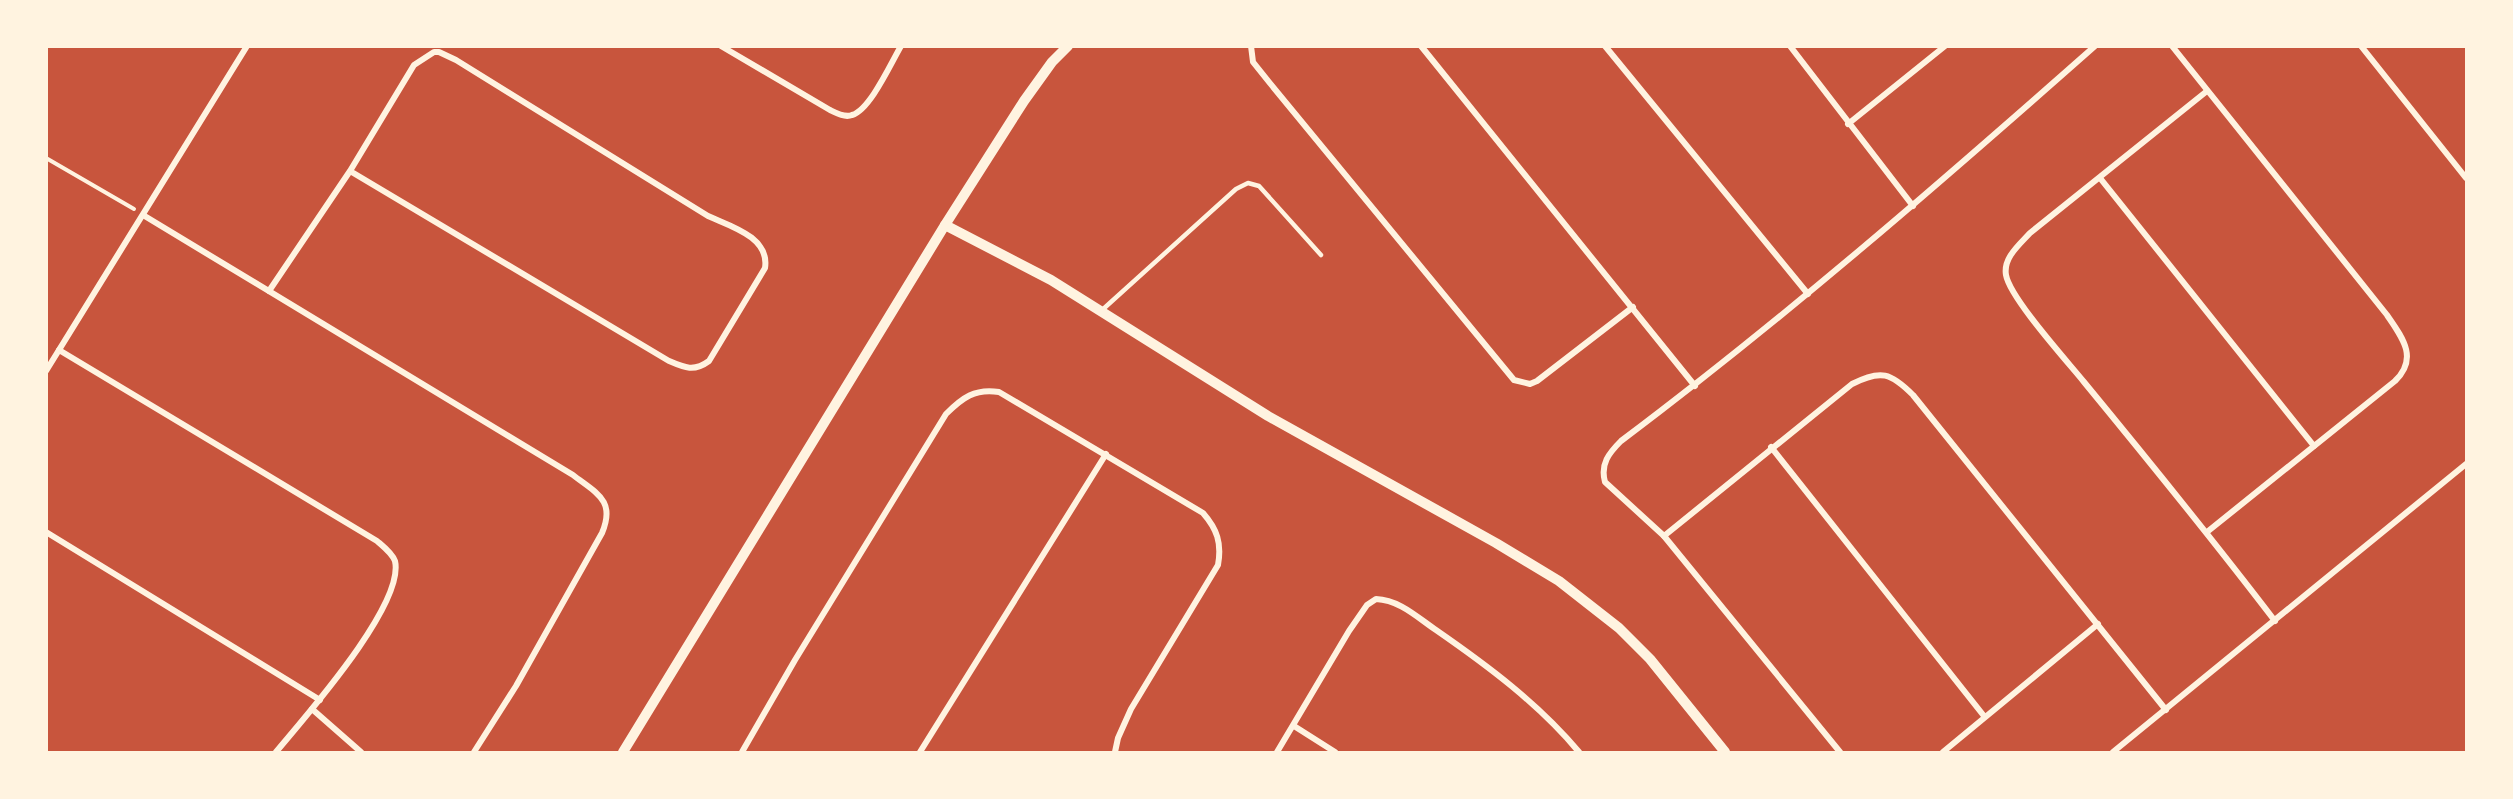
<svg xmlns="http://www.w3.org/2000/svg" width="2513" height="799" viewBox="0 0 2513 799" font-family="'Asap Condensed',sans-serif">
<rect width="100%" height="100%" fill="#c8553d"/>
<g fill="none" stroke-linecap="round" stroke-linejoin="round">
<!-- path -->
<path stroke="#fff3e0" stroke-width="4" d="M46,158l88,51"/>
<!-- service -->
<path stroke="#fff3e0" stroke-width="4.5" d="M1101,311l135,-122 12,-6 11,3 62,69"/>
<!-- minor -->
<g stroke="#fff3e0" stroke-width="6">
<path d="M721,46l109,64c6,3 15,8 22,5 18,-5 39,-52 49,-69"/>
<path d="M1251,46l2,16 16,20 245,298 16,4 7,-3 96,-74"/>
<path d="M1421,46l274,340"/>
<path d="M1605,46l203,248"/>
<path d="M1790,46l123,160"/>
<path d="M2172,46l215,269c15,22 32,43 8,66l-188,151"/>
<path d="M2361,46l105,132"/>
<path d="M2207,91l-177,142c-11,12 -27,25 -24,42 4,23 61,86 78,107 65,79 129,158 191,239"/>
<path d="M1848,124l97,-78"/>
<path d="M2100,178l214,268"/>
<path d="M143,215l430,260c23,18 43,25 29,58l-86,153 -42,66"/>
<path d="M269,291l81,-120 64,-106 20,-13h5l17,8 252,156c22,10 62,21 57,52l-56,93c-15,11 -24,7 -40,0l-319,-190"/>
<path d="M59,350l318,191c7,6 15,12 18,20 10,44 -91,157 -119,191"/>
<path d="M46,371l201,-325"/>
<path d="M1771,447l213,269"/>
<path d="M46,532l274,168"/>
<path d="M1664,536l188,-152c29,-15 39,-11 61,11l253,315"/>
<path d="M312,709l49,43"/>
<path d="M1294,726l41,26"/>
<path d="M742,752l53,-92 151,-246c16,-16 29,-26 53,-22l204,121c14,16 19,30 15,52l-87,144 -13,29 -3,14"/>
<path d="M920,752l186,-298"/>
<path d="M1277,752l72,-121 18,-26 9,-6c24,1 42,19 60,31 52,36 103,74 143,122"/>
<path d="M1840,752l-176,-216 -59,-54c-5,-18 4,-29 16,-41 165,-124 320,-259 474,-395"/>
<path d="M1943,752l155,-128"/>
<path d="M2113,752l353,-288"/>
</g>
<!-- tertiary -->
<g stroke="#fff3e0" stroke-width="10">
<path d="M945,225l106,55 217,136 228,127 63,38 60,47 31,31 75,93"/>
<path d="M623,752l322,-527 79,-124 28,-39 16,-16"/>
</g>
</g>
<!-- border -->
<rect width="2513" height="799" fill="none" stroke="#fff3e0" stroke-width="96"/>
</svg>
